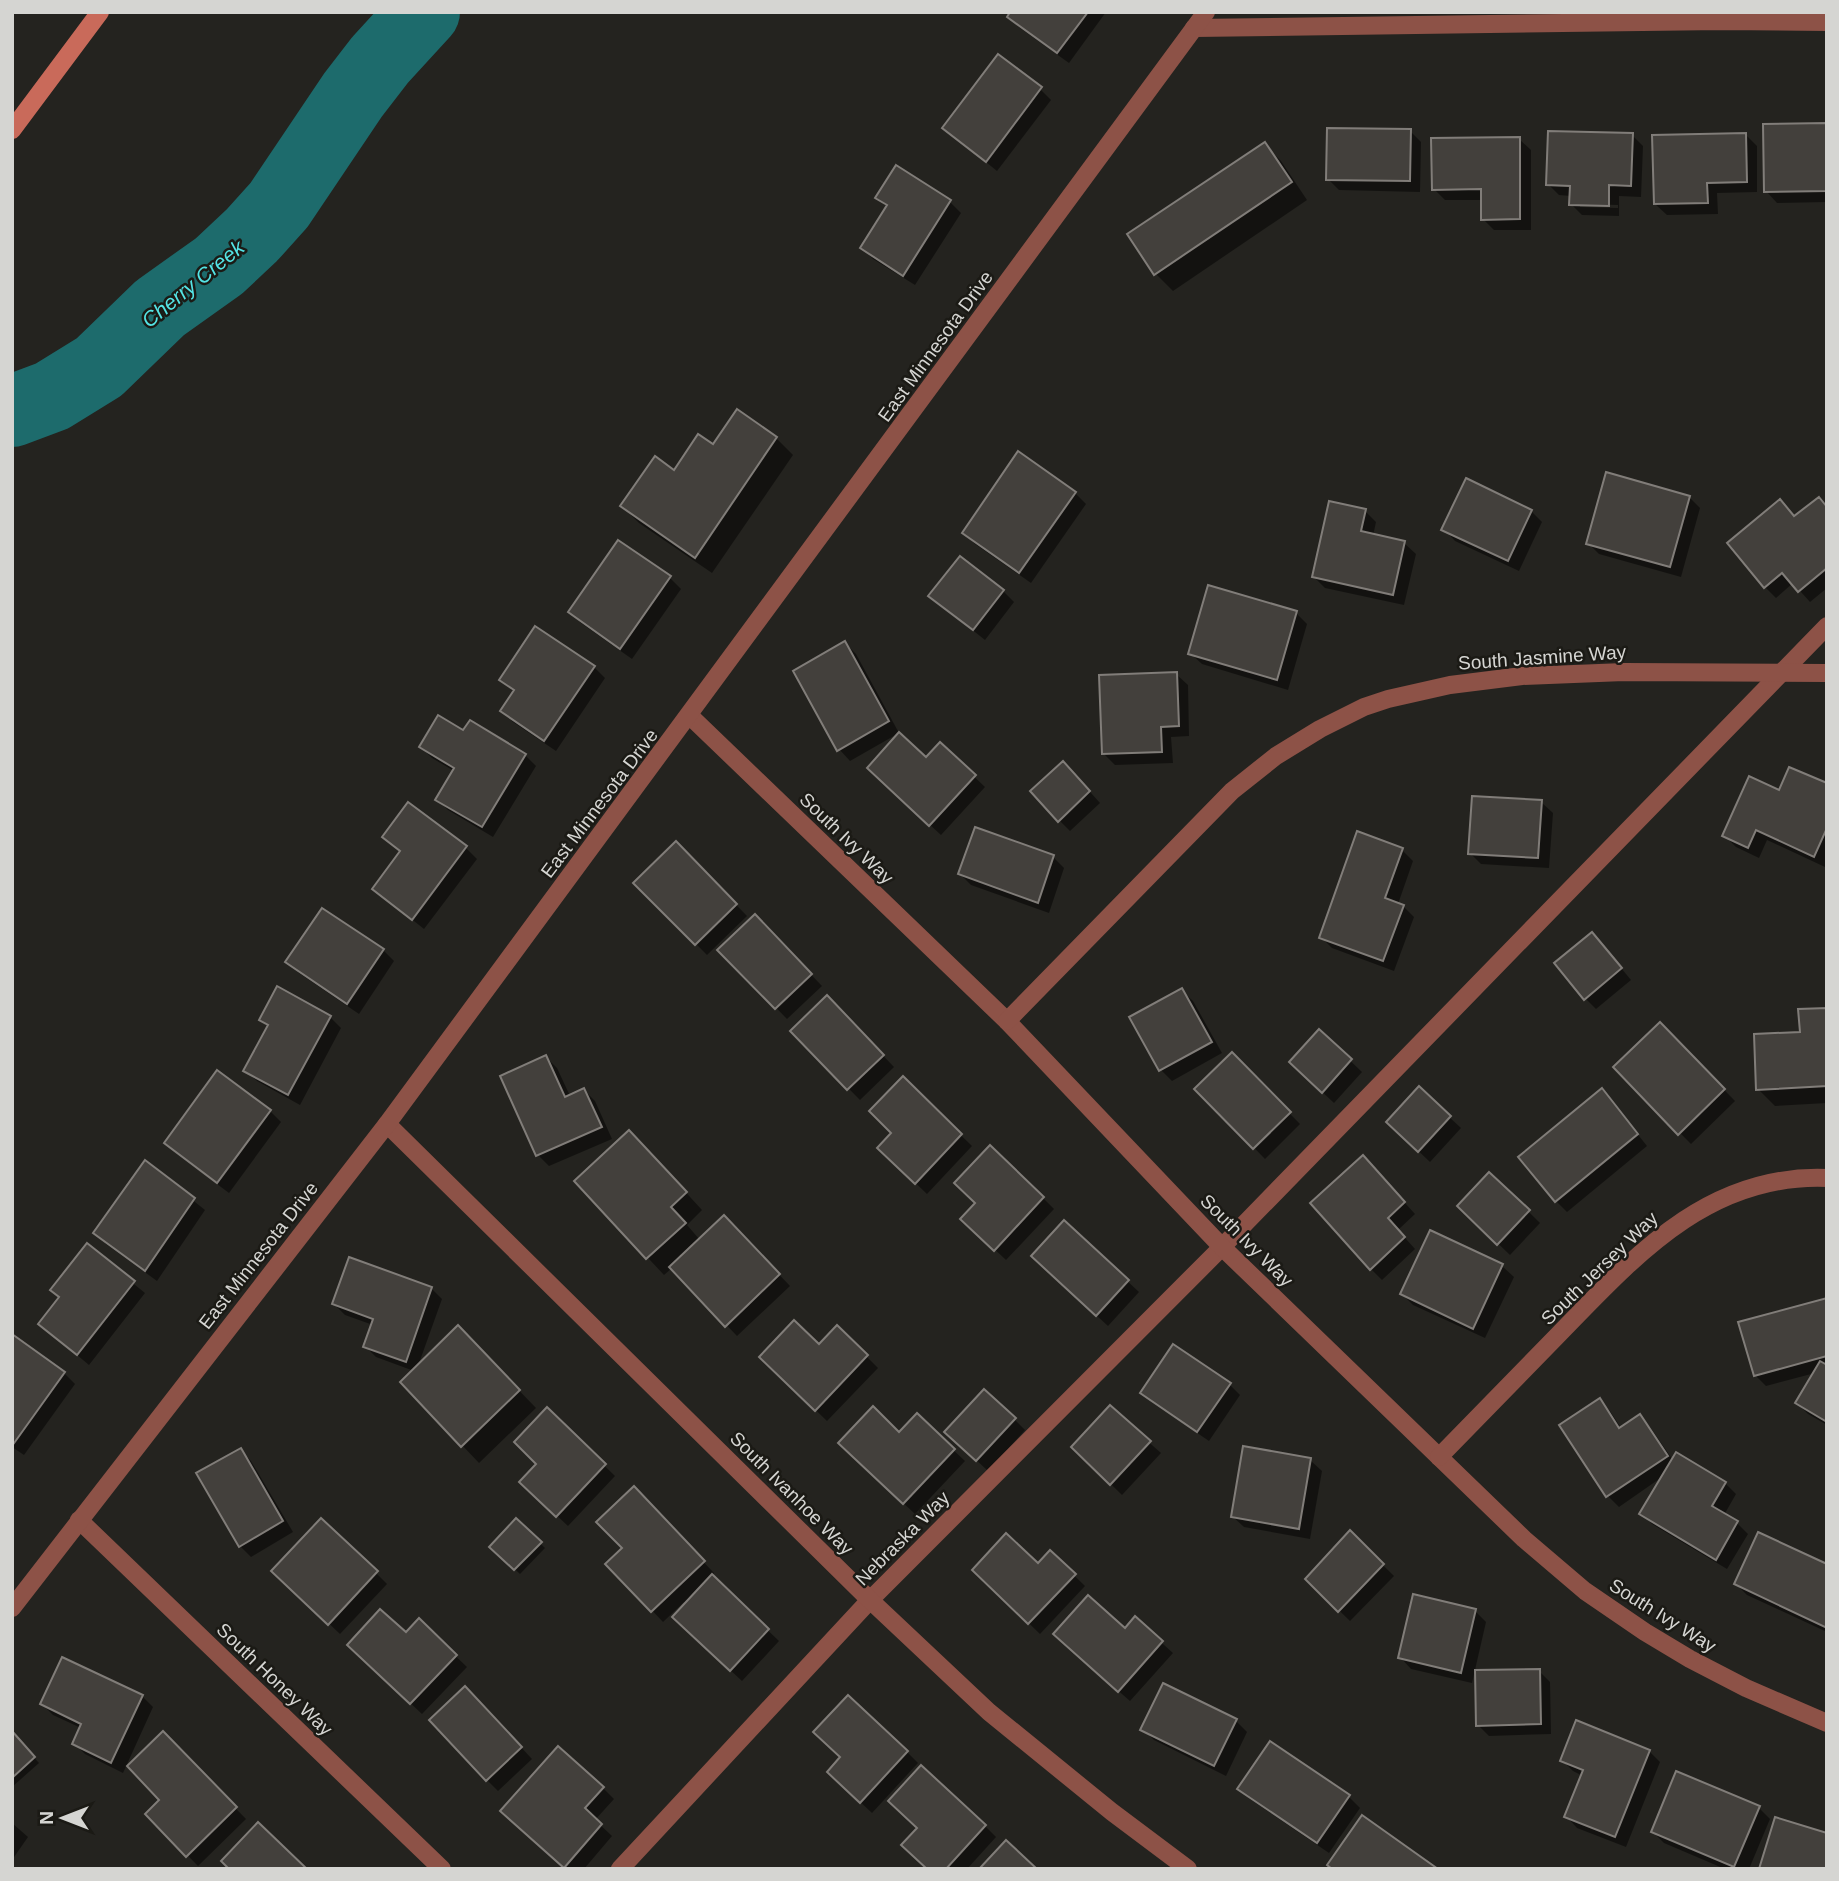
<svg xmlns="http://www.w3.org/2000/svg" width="1839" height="1881" viewBox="0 0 1839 1881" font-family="Helvetica,sans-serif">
<rect width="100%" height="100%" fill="#24231f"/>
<!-- shadow -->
<g fill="#0007" fill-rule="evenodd">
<path d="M1013,12h93l-37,51 -49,-35 -11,-11z"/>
<path d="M1040,89l11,11 -54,71 -53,-43z"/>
<path d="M1827,125v77l-50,1 -11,-12z"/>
<path d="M1410,131l11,11 -1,50 -81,-2 -11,-11z"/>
<path d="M1632,135l11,11 -2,51 -22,-1v20l-37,-1 -11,-11v-8l-12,-1 -11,-11zM1580,204l38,1v3l-38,-1z"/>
<path d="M1746,135l11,11v46l-40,1 1,21 -51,1 -12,-11z"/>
<path d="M1519,139l12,11v80h-37l-11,-11v-19h-38l-11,-11z"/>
<path d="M1264,144l17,17 26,39 -134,91 -17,-17 -27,-39z"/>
<path d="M878,198l72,4 11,11 -46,72 -42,-26 -11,-11 26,-40z"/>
<path d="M776,438l17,17 -81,118 -73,-50 -17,-17 92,-59z"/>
<path d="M1075,493l11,11 -55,79 -56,-39 -11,-11z"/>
<path d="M1689,497l11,11 -19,69 -82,-23 -11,-11z"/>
<path d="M1827,508v80l-17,14 -17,-19 -17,15 -11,-11 30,-69z"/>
<path d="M1365,511l11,11 -3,14 31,7 12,11 -12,51 -79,-17 -11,-11z"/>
<path d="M1531,511l11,11 -23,49 -64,-30 -11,-12z"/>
<path d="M619,542l51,36 11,11 -49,70 -51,-36 -11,-11z"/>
<path d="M1003,591l11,11 -29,38 -55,-44z"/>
<path d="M1296,613l11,11 -19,66 -86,-26 -12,-11z"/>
<path d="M845,643l11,11 43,79 -49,28 -11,-12z"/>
<path d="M594,667l11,11 -49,73 -43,-29 -11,-11 12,-19 -13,-12z"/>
<path d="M1176,674l12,11 1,51 -18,1 2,26 -58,2 -12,-12z"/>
<path d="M464,733l61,22 11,11 -43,71 -45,-27 -11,-11 17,-28 -22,-13 -11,-11z"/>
<path d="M940,744l45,43 -44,48 -61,-56 46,-20z"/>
<path d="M1074,774l26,29 -30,28 -11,-11z"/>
<path d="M1827,785l-2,82 -58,-27 -8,18 -23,-11 -11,-11 55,-44z"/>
<path d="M1541,802l12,11 -4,55 -68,-4 -11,-11z"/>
<path d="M409,805l57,43 11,11 -53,70 -50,-40 27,-36 -17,-16z"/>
<path d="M676,843l71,73 -40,39 -71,-72z"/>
<path d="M1402,850l11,11 -15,43 5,2 11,11 -20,54 -62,-23 -11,-11z"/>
<path d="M1053,857l11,11 -15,45 -78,-28 -11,-11z"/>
<path d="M323,910l60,40 11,11 -35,53 -60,-41 -11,-11z"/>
<path d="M755,916l67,70 -35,33 -67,-69z"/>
<path d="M1602,945l29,35 -35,29 -11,-11z"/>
<path d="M1181,990l12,11 29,52 -50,28 -11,-11 -30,-52z"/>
<path d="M827,997l67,70 -34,33 -68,-69z"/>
<path d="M1827,1009v94l-52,3 -17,-17 44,-56z"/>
<path d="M330,1017l11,11 -41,77 -43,-24 -11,-11 23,-42 -8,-8z"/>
<path d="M1660,1024l75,77 -44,43 -76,-77z"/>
<path d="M1319,1031l43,41 -28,31 -32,-30z"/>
<path d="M1232,1055l68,69 -35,35 -68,-70z"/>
<path d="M546,1057l11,11 13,28 14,-6 11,11 17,38 -63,27 -11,-11 -35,-78z"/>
<path d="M903,1079l69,67 -45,48 -48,-46 15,-15z"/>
<path d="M1419,1089l42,39 -31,34 -42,-40z"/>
<path d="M1612,1102l35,44 -80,66 -11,-11z"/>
<path d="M270,1111l11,11 -52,71 -52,-39 -11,-11z"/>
<path d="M646,1149l56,61 -15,15 13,15 35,-12 55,58 -53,50 -65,-68 -8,7 -88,-94z"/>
<path d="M145,1162l60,48 -48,71 -51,-37 -11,-11z"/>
<path d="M1374,1169l41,45 -17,16 17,19 -33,31 -11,-11z"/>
<path d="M1490,1174l50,49 -30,32 -51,-49z"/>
<path d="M1043,1198l11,11 -48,51 -32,-30 3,-26z"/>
<path d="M1064,1222l75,70 -31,34 -64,-59z"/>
<path d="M1431,1232l71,34 12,11 -29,61 -72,-33 -11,-11z"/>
<path d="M87,1246l58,47 -56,72 -49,-41 21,-26z"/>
<path d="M431,1288l11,11 -24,67 57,-21 61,63 -57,55 -77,-81 12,-11 -38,-14 -11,-11 8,-21 -28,-10 -11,-11z"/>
<path d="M1827,1300v125l-19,-11 -11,-11 18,-30 -49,13 -11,-11z"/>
<path d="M837,1327l41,41 -51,53 -66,-64 58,-11z"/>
<path d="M12,1336l52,37 11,11 -51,71 -12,-8z"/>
<path d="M1229,1384l11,11 -31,46 -56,-38 -11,-11z"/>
<path d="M1599,1400l11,11 11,17 18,-12 11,11 23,33 52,23 11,11 -12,21 13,8 11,11 -21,35 -75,-45 -11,-11 21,-36 -43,30 -11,-11z"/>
<path d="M1110,1408l51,45 -39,42 -49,-48z"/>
<path d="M547,1410l68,66 -47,50 -47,-44 17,-18z"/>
<path d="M917,1416l48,45 -50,53 -64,-60 49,-20z"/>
<path d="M1014,1419l11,11 -37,41 -30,-28z"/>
<path d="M240,1450l11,11 42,71 -42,25 -11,-11z"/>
<path d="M1310,1460l12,11 -12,68 -66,-12 -12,-11z"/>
<path d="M634,1489l80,84 -3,3 68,65 -37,40 -57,-53 1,-24 -2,-2 -21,20 -55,-58 16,-16z"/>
<path d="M516,1520l29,28 -25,26 -29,-27z"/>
<path d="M1350,1533l44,43 -44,45 -43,-42z"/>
<path d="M1050,1552l35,34 -45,48 -66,-64 64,-4z"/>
<path d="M1827,1566v66l-80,-37 -11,-11z"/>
<path d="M376,1573l11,11 -47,50 -55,-52z"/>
<path d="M1475,1611l11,11 -14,61 -61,-14 -11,-12z"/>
<path d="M1135,1619l38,34 -43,48 -64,-56 59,-15z"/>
<path d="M419,1621l48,46 -45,47 -62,-58 46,-21z"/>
<path d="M1539,1671l11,11 1,52 -62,2 -11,-11z"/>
<path d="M1164,1686l72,35 11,11 -21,44 -72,-36 -11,-11z"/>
<path d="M142,1696l11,11 -30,66 -38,-19 -11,-11 7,-15 -28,-13 -11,-11z"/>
<path d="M476,1699l56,60 -34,32 -11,-11z"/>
<path d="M12,1733l27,30 -27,24z"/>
<path d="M163,1734l83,85 -48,47 -51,-52 15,-14z"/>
<path d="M1649,1751l11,11 -34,85 -49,-19 -11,-12 17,-40 -10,-5 -11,-11z"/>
<path d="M907,1752l11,11 -46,50 -32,-30z"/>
<path d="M603,1788l11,11 -19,21 17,16 -28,33h-18l-53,-47z"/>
<path d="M1239,1788l110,9 11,11 -31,45 -79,-54z"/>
<path d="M1759,1808l11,11 -21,50h-24l-61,-26 -11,-11z"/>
<path d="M12,1823l16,14 -16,23z"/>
<path d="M985,1826l11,11 -29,32h-38z"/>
</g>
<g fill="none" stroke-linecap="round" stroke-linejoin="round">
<!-- river -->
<path stroke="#1d6b6c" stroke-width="72" d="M12,411l40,-15 47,-29 61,-59 59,-42 33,-31 27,-30 74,-110 27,-35 44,-48"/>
</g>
<!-- building -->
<g fill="#43403c" stroke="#817d79" stroke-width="2">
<path d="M1010,12h78l-31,41 -50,-36z"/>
<path d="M998,54l44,33 -56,75 -44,-34z"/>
<path d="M1827,123v68l-63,1 -1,-68z"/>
<path d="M1327,128l84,1 -1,52 -84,-1z"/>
<path d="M1548,131l85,2 -2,53 -22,-1v21l-40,-1 1,-19 -24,-1z"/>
<path d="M1746,133l1,49 -40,1 1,20 -54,1 -2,-69z"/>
<path d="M1520,137v82l-39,1v-31l-49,1 -1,-52z"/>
<path d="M1265,142l27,40 -138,93 -27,-41z"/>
<path d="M896,165l55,35 -48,76 -43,-28 27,-43 -12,-7z"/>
<path d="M737,409l40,28 -82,121 -75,-52 35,-50 19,14 24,-36 15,10z"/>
<path d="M1018,451l58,41 -57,81 -57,-40z"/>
<path d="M1606,472l84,24 -20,71 -84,-23z"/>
<path d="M1466,478l66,32 -24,51 -67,-31z"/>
<path d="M1819,497l8,10v61l-29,24 -16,-19 -18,15 -37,-45 53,-44 14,17z"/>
<path d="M1329,501l37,8 -5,22 44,10 -12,54 -81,-18z"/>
<path d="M618,540l53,36 -51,73 -52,-37z"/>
<path d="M960,556l44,34 -31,40 -45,-34z"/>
<path d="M1208,585l89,26 -20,69 -89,-26z"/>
<path d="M535,626l60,40 -51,75 -44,-30 14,-21 -15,-10z"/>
<path d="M845,641l44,80 -52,30 -44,-80z"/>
<path d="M1177,672l2,54 -18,1 1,25 -60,2 -3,-79z"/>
<path d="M438,715l25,15 7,-10 56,34 -44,73 -47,-27 19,-32 -35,-21z"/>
<path d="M899,732l27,25 14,-15 36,33 -47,51 -62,-58z"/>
<path d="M1063,761l27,30 -32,31 -28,-31z"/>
<path d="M1789,767l38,16v45l-13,29 -58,-27 -8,18 -26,-12 27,-60 30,14z"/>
<path d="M1472,796l70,4 -4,58 -70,-4z"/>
<path d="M408,802l59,44 -55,74 -40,-31 28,-38 -18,-14z"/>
<path d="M975,827l79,28 -16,48 -80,-29z"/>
<path d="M1357,831l46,17 -18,50 19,7 -21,56 -64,-23z"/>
<path d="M676,841l61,63 -42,41 -62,-62z"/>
<path d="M322,908l62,41 -37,55 -62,-42z"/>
<path d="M755,914l57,60 -37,35 -58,-59z"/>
<path d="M1592,932l30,36 -38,32 -30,-37z"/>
<path d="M277,986l54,30 -43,79 -45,-24 25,-46 -9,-5z"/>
<path d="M1182,988l30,54 -53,29 -30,-54z"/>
<path d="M827,995l57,60 -37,35 -57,-59z"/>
<path d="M1827,1008v78l-71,4 -2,-56 46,-2 -2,-23z"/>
<path d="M1660,1022l65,67 -47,46 -65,-68z"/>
<path d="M1319,1029l33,30 -30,34 -33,-31z"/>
<path d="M1232,1052l59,60 -38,37 -59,-60z"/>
<path d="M546,1055l19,42 19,-9 18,39 -66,29 -36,-80z"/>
<path d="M217,1070l54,40 -54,73 -53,-40z"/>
<path d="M903,1076l59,58 -47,50 -38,-36 14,-15 -22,-22z"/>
<path d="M1419,1086l32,30 -33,36 -32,-30z"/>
<path d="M1602,1088l36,46 -83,68 -37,-45z"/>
<path d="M629,1130l58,62 -16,15 15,16 -40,36 -72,-78z"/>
<path d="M990,1145l54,52 -50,54 -34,-32 15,-16 -21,-20z"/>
<path d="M1363,1155l42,47 -17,16 17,19 -35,33 -60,-67z"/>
<path d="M145,1160l50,38 -50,73 -52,-38z"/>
<path d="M1489,1172l41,38 -33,35 -40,-39z"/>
<path d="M724,1215l56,59 -55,53 -56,-60z"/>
<path d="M1064,1220l65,60 -33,36 -65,-60z"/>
<path d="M1430,1230l73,34 -30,65 -73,-35z"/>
<path d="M87,1243l48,38 -58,74 -39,-31 21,-27 -9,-7z"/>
<path d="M349,1257l83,30 -26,75 -43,-15 10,-28 -41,-15z"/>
<path d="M1827,1298v58l-73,20 -16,-54z"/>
<path d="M794,1320l25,24 18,-19 31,30 -53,56 -56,-54z"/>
<path d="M458,1325l62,65 -59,57 -61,-65z"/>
<path d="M12,1334l53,38 -53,74z"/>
<path d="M1173,1344l58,39 -34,49 -57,-39z"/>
<path d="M1820,1361l7,4v57l-32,-19z"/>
<path d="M984,1389l32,29 -40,43 -32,-29z"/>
<path d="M1600,1398l19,30 21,-14 28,42 -62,41 -47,-72z"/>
<path d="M1110,1405l41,36 -41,44 -39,-38z"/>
<path d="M873,1406l26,26 18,-19 38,36 -52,55 -65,-61z"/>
<path d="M547,1407l59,57 -50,53 -37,-35 17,-18 -22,-22z"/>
<path d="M1243,1446l68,12 -12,71 -68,-12z"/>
<path d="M241,1448l42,73 -44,26 -43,-74z"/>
<path d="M1676,1452l50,30 -14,24 26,15 -22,39 -77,-46z"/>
<path d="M634,1486l71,75 -54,51 -46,-48 17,-16 -26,-26z"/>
<path d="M321,1518l57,53 -50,54 -57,-54z"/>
<path d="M516,1518l26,24 -28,28 -25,-23z"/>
<path d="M1350,1530l34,34 -46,48 -33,-33z"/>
<path d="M1758,1532l69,32v64l-93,-44z"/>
<path d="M1006,1533l32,30 12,-13 26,24 -48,50 -56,-54z"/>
<path d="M712,1574l57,55 -39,42 -58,-54z"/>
<path d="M1413,1594l63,15 -15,64 -63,-15z"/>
<path d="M1088,1595l37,33 10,-12 28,25 -45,51 -65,-58z"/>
<path d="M380,1609l26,23 13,-14 38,37 -47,49 -63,-59z"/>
<path d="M62,1657l81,38 -32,68 -39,-19 9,-20 -41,-20z"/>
<path d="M1540,1669l1,55 -65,2 -1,-56z"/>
<path d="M1163,1683l74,36 -23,47 -74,-36z"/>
<path d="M465,1686l57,61 -36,34 -57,-61z"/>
<path d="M848,1695l60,56 -48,52 -33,-31 13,-15 -27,-25z"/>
<path d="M1576,1720l74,30 -35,87 -51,-20 19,-47 -23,-9z"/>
<path d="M12,1731l23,26 -23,21z"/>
<path d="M163,1731l74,76 -51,50 -41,-43 14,-14 -32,-34z"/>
<path d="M1270,1741l80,54 -33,48 -80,-54z"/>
<path d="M558,1746l46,41 -19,21 17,16 -38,44 -64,-57z"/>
<path d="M921,1765l65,60 -40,44h-19l-26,-24 16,-17 -29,-27z"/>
<path d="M1676,1771l84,35 -26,61 -83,-35z"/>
<path d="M1362,1815l76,54h-106l-5,-4z"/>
<path d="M1775,1817l52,16v36h-68z"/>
<path d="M258,1822l49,47h-78l-8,-8z"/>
<path d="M1006,1840l31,29h-58z"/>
</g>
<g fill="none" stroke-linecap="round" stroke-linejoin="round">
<!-- lane -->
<path stroke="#8d5247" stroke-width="18" d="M620,1869l250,-269 352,-353 605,-621"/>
<!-- street -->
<g stroke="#8d5247" stroke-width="18">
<path d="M1194,28l527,-7 106,1"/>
<path d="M690,716l317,305 215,226 302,292 61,52 60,41 45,27 56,29 81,35"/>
<path d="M1007,1021l225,-230 44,-35 44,-27 44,-22 24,-8 62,-14 72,-9 102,-4 203,1"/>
<path d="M387,1124l483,476 119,112 123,100 76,57"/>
<path d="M1439,1457c40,-41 80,-82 120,-123 75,-77 149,-161 268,-156"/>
<path d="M79,1520l363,349"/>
<path d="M12,1608l375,-484 819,-1112"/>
</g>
<!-- secondary -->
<path stroke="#c96a5a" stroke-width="18" d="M12,130l88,-118"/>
</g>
<g text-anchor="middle" stroke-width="5" stroke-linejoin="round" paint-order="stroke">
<!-- street labels -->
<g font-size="19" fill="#d5d5d2" stroke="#1b1a15">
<text transform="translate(935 346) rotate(-54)" y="7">East Minnesota Drive</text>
<text transform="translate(1542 657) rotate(-4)" y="7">South Jasmine Way</text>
<text transform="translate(599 803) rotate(-53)" y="7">East Minnesota Drive</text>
<text transform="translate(847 838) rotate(44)" y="7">South Ivy Way</text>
<text transform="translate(1247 1240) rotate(45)" y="7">South Ivy Way</text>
<text transform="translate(258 1255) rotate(-52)" y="7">East Minnesota Drive</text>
<text transform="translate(1599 1268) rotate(-44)" y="7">South Jersey Way</text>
<text transform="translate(792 1493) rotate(45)" y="7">South Ivanhoe Way</text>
<text transform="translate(902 1538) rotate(-45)" y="7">Nebraska Way</text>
<text transform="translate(1663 1615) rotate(32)" y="7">South Ivy Way</text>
<text transform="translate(275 1679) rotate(44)" y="7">South Honey Way</text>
</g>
<!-- water labels -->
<g font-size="21" font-style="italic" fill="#54e4e5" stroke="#1b1a15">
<text transform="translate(193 284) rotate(-39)" y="7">Cherry Creek</text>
</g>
</g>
<!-- border -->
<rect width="1839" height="1881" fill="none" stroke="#d5d5d2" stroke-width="28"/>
<!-- north arrow -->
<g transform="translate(63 1818) rotate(270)" stroke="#1b1a15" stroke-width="5" paint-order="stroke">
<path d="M0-5L12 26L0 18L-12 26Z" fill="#d5d5d2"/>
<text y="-10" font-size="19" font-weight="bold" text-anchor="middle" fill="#d5d5d2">N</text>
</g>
</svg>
